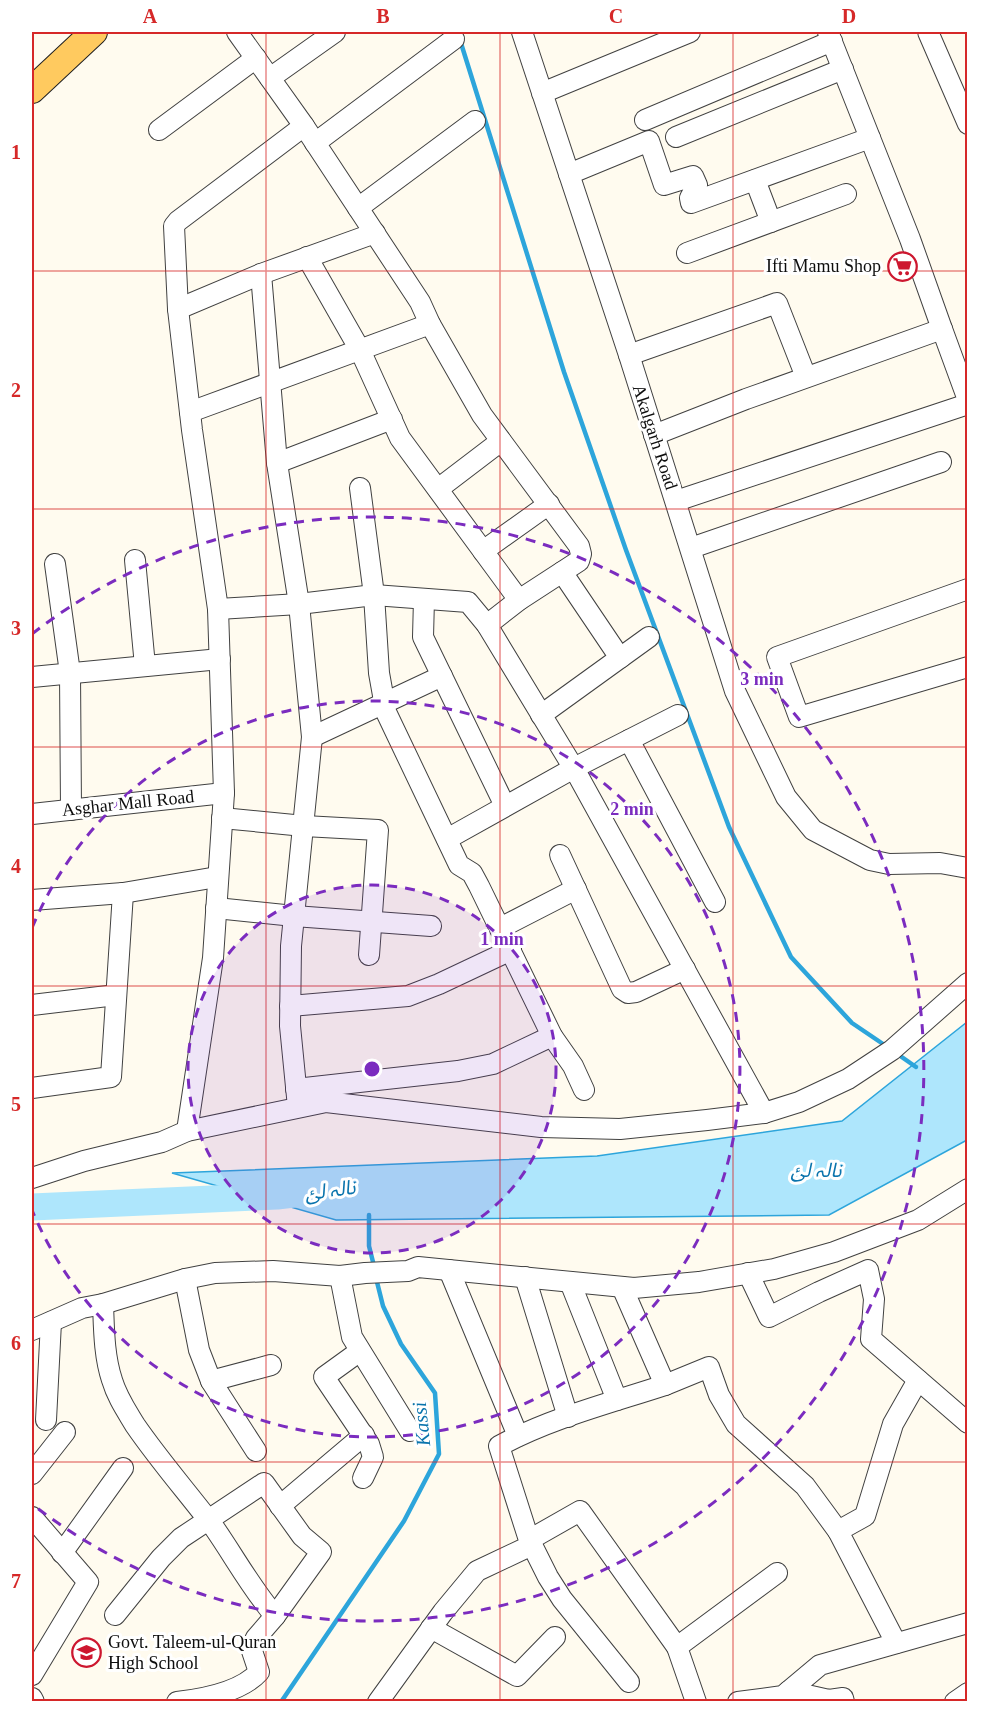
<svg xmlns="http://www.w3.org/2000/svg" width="999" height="1733" viewBox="0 0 999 1733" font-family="'Times New Roman','Noto Sans Arabic',serif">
<rect width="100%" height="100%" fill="#fffbef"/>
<!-- water -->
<path fill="#aee6fc" stroke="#2da5db" stroke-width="1.5" d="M967,1022v118l-138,75 -493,5 -164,-47 425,-17 245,-35z"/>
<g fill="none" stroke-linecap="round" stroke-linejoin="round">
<!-- stream -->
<g stroke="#2da5db" stroke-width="4.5">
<path d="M460,40l104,332 62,178 103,277 62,130 61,66 34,23"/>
<path d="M896,1053l20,14"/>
<path d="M369,1215v31l5,20"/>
<path d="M281,1702l123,-181 35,-67 -4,-61 -34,-49 -18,-38 -7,-28"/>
</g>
<!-- river -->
<path stroke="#aee6fc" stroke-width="27" d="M32,1207l245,-11 17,-2"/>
<defs>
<g id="minor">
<path d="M237,32l67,94 116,176 10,22 52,91 97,131 2,8 -2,7 -60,39 -32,25"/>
<path d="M522,32l107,323 106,336 51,106 27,33 57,30 19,4 51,-1 28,5"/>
<path d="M928,32l40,92"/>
<path d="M270,78l65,-46"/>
<path d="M542,93l148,-61"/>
<path d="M645,120l187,-79"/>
<path d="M159,130l97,-72"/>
<path d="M676,137l167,-68"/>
<path d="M315,143l139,-104"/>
<path d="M569,174l80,-33 15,44 29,-9 4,9 -7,13 1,5 179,-65"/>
<path d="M755,180l16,42"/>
<path d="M358,208l117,-87"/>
<path d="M687,253l159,-59"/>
<path d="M307,257l53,93 40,88 119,162"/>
<path d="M261,274l16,189 22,141 13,133 -21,209 -1,80 8,81"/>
<path d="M178,309l83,-35 114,-41"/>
<path d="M942,329l26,71"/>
<path d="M629,355l148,-52 29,74"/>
<path d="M190,412l240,-88"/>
<path d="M654,435l92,-36 196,-70 -32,-90 -82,-207"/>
<path d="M277,463l115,-44"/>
<path d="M360,488l14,107 5,78 7,39 73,153 13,8 7,13 73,150 21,30 11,24"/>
<path d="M438,489l63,-48"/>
<path d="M676,501l292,-97"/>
<path d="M691,548l250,-86"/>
<path d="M483,551l66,-47"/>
<path d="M135,560l10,106"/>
<path d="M55,564l15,109 1,137"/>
<path d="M562,572l58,86"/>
<path d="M968,589l-191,68 22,60 169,-50"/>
<path d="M424,599l-1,38 82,169"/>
<path d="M218,609l81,-5 75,-9 94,7 19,23 89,147 188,341"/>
<path d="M32,677l188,-18"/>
<path d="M541,715l108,-78"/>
<path d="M312,737l130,-61"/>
<path d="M629,740l86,162"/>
<path d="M32,814l192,-21"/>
<path d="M222,818l82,8 74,4 -9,125"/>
<path d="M447,839l127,-71 104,-53"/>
<path d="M560,855l62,134 6,4 8,-1 49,-23"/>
<path d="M32,900l91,-7 94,-16"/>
<path d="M216,908l78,8 137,10"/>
<path d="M500,928l76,-39"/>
<path d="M32,1005l84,-10"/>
<path d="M290,1006l118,-10 31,-12 72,-34"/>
<path d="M32,1088l79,-11 12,-184"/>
<path d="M296,1089l162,-18 35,-7 59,-28"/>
<path d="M187,1131l26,-173 11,-165 -6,-184 -26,-179 -14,-121 -4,-83 4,-5 126,-95"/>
<path d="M32,1178l52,-17 78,-19 25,-11 139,-29 215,25 79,2 87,-9 57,-7 35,-11 49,-23 44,-29 76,-67"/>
<path d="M449,1270l69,166"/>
<path d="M748,1273l21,44 50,-25 49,-22 6,29 -3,40 97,84"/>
<path d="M340,1276l12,61 58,94"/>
<path d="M525,1277l43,140"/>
<path d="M185,1279l14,71 12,31 45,70"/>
<path d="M570,1282l47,118"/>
<path d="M622,1287l43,98 44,-18 10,28 17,29 69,62 33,45"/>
<path d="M103,1304c1,25 1,52 9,76 5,17 14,30 23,45 24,35 52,67 78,101 21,30 38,62 62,90"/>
<path d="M32,1330l50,-22 21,-4 82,-25 30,-6 58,-2 67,5 25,-3 43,-2 10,-4 216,21 65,-6 75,-13 60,-17 84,-32 50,-31"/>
<path d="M360,1351l-36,26 45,67 4,13 -10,21"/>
<path d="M211,1381l60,-16"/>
<path d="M46,1420l5,-98"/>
<path d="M32,1474l33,-42"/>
<path d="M280,1506l84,-71"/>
<path d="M32,1517l56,65 -56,93"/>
<path d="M529,1540l-30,-94c52,-28 111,-43 166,-61"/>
<path d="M532,1545l16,32 14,22 67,83"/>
<path d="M62,1553l61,-85"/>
<path d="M115,1615l46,-57 20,-20 83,-55 38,53 19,16 -46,64 -19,22 -5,10 8,24c-18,20 -56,27 -82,30"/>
<path d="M431,1628l86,48 38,-39"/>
<path d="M896,1643l-58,-112 27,-15 28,-92 25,-44"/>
<path d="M789,1691l40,9 14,-2 1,4"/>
<path d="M32,1698l2,4"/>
<path d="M378,1702l65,-90 34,-41 55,-26 -3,-5 51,-29 97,136"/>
<path d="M696,1702l-19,-55 100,-74"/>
<path d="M738,1702l45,-6 37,-31 148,-42"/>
<path d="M955,1702l13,-9"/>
</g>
<path id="major" d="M32,90l62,-58"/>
</defs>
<!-- minor casing -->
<use href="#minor" stroke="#414141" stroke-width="22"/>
<!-- major casing -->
<use href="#major" stroke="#1f1f1f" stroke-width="28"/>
<!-- minor -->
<use href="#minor" stroke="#fff" stroke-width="20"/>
<!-- major -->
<use href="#major" stroke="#ffca5f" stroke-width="26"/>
</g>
<!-- grid -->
<path fill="none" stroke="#d62828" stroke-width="1.5" stroke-opacity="0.55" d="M266,32v1670M500,32v1670M733,32v1670M32,271h936M32,509h936M32,747h936M32,986h936M32,1224h936M32,1462h936"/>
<!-- distance rings -->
<circle cx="372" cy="1069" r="184" fill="#7b2cbf" fill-opacity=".12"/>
<g fill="none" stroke="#7b2cbf" stroke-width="3" stroke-dasharray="10 8">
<circle cx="372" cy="1069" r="184"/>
<path d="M32 928A368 368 0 1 1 32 1210"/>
<path d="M32 634A552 552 0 1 1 32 1504"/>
</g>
<!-- icons -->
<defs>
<symbol id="supermarket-ring" viewBox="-11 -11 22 22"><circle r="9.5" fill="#fff" stroke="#cd172f" stroke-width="1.5"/><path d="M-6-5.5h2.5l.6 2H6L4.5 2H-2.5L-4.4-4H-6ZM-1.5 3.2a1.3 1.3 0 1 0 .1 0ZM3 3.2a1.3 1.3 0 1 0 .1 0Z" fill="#cd172f"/></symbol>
<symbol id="school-ring" viewBox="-11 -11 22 22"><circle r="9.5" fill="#fff" stroke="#cd172f" stroke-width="1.5"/><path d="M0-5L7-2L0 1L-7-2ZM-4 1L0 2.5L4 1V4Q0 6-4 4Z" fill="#cd172f"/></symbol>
</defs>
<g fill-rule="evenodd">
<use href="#supermarket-ring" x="886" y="250" width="33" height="33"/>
<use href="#school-ring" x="70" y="1636" width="33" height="33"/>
</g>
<g text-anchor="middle" stroke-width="6" stroke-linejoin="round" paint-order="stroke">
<!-- poi labels -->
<g font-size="18" fill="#0e0e0e" stroke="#fff" text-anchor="end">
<text x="881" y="272">Ifti Mamu Shop</text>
<text x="108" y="1648" text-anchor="start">Govt. Taleem-ul-Quran<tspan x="108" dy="21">High School</tspan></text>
</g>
<!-- street labels -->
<g font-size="18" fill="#0e0e0e" stroke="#fff">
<text transform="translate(655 437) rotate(72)" y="6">Akalgarh Road</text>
<text transform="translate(128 803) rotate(-6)" y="6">Asghar Mall Road</text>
</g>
<!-- water labels -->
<g font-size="20" font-style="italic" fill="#0a74ad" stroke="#fff">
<text x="816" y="1177">نالہ لئ</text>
<text transform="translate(330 1190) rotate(-8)" y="7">نالہ لئ</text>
<text transform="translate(421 1424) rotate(-96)" y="7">Kassi</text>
</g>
</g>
<circle cx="372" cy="1069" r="9" fill="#7b2cbf" stroke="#fff" stroke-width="3"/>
<g font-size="18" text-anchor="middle" font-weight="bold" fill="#7b2cbf" stroke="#fff" stroke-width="6" stroke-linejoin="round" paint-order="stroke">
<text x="762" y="685">3 min</text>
<text x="632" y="815">2 min</text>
<text x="502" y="945">1 min</text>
</g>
<!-- border -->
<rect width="999" height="1733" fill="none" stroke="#ffffff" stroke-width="66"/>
<rect x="33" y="33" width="933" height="1667" fill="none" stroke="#d62828" stroke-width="2"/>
<g font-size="20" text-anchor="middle" font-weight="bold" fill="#d62828">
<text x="150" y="23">A</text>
<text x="383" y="23">B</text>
<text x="616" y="23">C</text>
<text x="849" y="23">D</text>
<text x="16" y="159">1</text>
<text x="16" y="397">2</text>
<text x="16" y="635">3</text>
<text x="16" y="873">4</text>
<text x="16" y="1111">5</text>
<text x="16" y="1350">6</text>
<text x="16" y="1588">7</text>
</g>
</svg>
